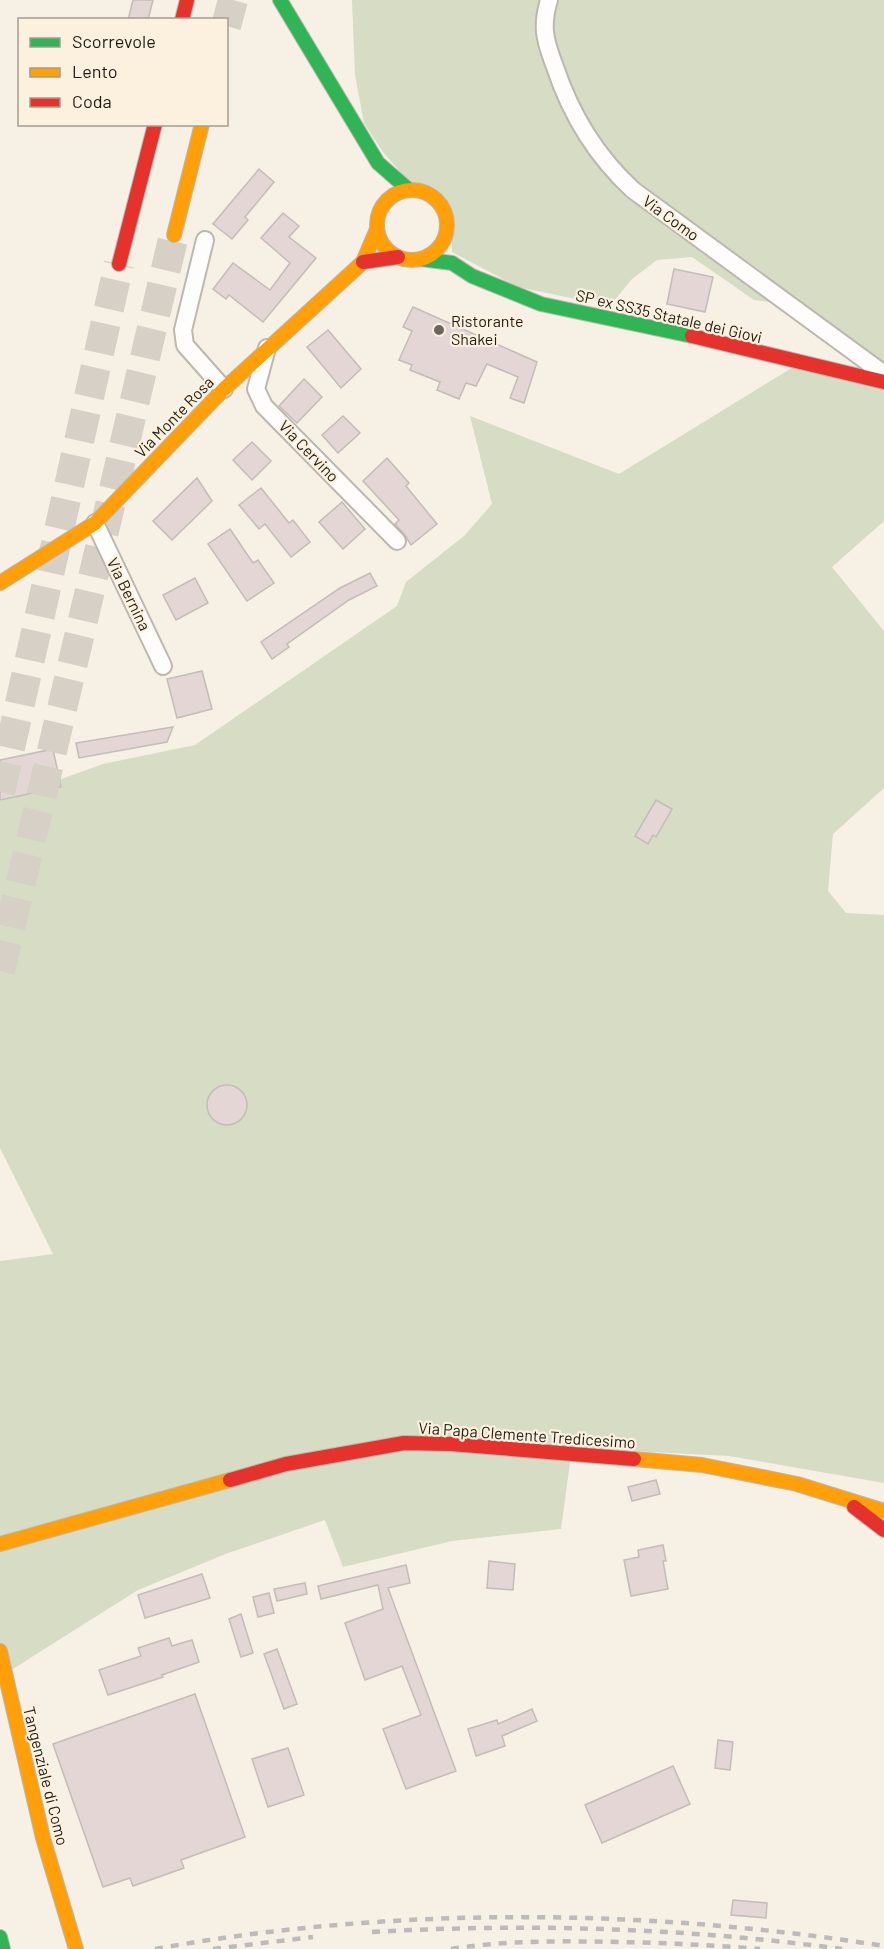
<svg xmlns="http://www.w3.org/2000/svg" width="884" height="1949" viewBox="0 0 884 1949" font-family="Barlow,sans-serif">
<rect width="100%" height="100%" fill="#f6f0e5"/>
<!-- green -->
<g fill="#d7dcc5">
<path d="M352,0h532v374l-97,-70 -33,-4 -62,-43 -35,3 -25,19 -19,23 -37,-3 -58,-12 -66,-35v-21l-3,-26 -14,-17 -25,-5 -27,-31 -19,-29 -9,-48z"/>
<path d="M800,363l84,19v139l-52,46 52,64v157l-51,46 -5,57 18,22 38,2v568l-155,-27 -157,-8 -11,81 -109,12 -109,26 -18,-47 -97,33 -90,37 -138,87v-416l53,-7 -53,-106v-347l103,-37 92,-19 202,-139 9,-24 58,-46 28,-32 -22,-88 149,58z"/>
</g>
<!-- building -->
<g fill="#e4d6d5" stroke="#c3bcb8" stroke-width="1.5">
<path d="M133,0h20l-5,20h-20z"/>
<path d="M259,169l15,13 -29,35 3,3 -16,19 -19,-15z"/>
<path d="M283,213l16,13 -10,11 27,21 -53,64 -34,-27 -3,4 -13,-10 20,-26 37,27 20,-27 -29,-25z"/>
<path d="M674,269l39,8 -8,35 -38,-8z"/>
<path d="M413,307l124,55 -13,41 -14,-5 8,-21 -31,-13 -11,22 -10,-3 -7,16 -22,-9 3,-8 -30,-12 2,-5 -13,-5 13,-29 -9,-4z"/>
<path d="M328,330l33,39 -20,19 -34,-41z"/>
<path d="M304,379l18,18 -25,26 -18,-17z"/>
<path d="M343,416l17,17 -22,20 -16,-18z"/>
<path d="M252,442l19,19 -19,19 -19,-20z"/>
<path d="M387,458l22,25 -3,3 31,38 -26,21 -7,-11 -9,-10 4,-4 -36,-39z"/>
<path d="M197,478l15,23 -40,39 -19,-19z"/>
<path d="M261,488l28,35 4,-3 17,22 -19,15 -26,-33 -6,5 -20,-24z"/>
<path d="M342,502l23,27 -22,20 -24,-27z"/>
<path d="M230,529l23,34 5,-3 16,23 -27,18 -39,-57z"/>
<path d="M370,573l7,13 -28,14 -62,44 2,3 -17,12 -11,-17 79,-54z"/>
<path d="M195,578l13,25 -32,17 -13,-25z"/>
<path d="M202,671l10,38 -35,9 -10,-39z"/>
<path d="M173,727l-6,15 -88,16 -3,-15z"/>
<path d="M53,749l8,38 -61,13v-40z"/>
<path d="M656,800l16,9 -16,28 -3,-2 -5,9 -13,-8z"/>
<circle cx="227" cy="1105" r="20"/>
<path d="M656,1480l4,14 -28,7 -4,-14z"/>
<path d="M663,1545l3,16h-3l5,28 -37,7 -7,-36 15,-3 -1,-7z"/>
<path d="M489,1561l26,3 -2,26 -26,-2z"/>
<path d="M406,1565l4,18 -22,5 68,183 -50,18 -23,-60 38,-14 -19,-49 -37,14 -20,-57 38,-14 -5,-24 -57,14 -3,-13z"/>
<path d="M202,1574l8,24 -65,20 -7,-23z"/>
<path d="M305,1583l2,11 -30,7 -3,-12z"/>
<path d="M269,1593l5,20 -16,4 -5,-20z"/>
<path d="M241,1614l12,39 -12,4 -12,-38z"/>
<path d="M169,1638l3,8 20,-6 7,22 -37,13 1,2 -55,18 -9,-25 42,-14 -3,-8z"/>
<path d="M277,1649l20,55 -13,5 -20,-55z"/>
<path d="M195,1694l50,143 -64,23 3,8 -51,18 -3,-8 -27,9 -50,-143z"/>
<path d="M532,1709l5,12 -35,15 3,10 -29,10 -8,-27 29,-9 1,4z"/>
<path d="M718,1740l15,2 -3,28 -15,-2z"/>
<path d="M288,1748l16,47 -36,12 -16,-48z"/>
<path d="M673,1766l17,38 -88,39 -17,-38z"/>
<path d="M733,1900l34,3 -1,15 -35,-3z"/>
</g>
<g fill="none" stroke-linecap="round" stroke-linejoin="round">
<!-- highway-tunnel -->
<g stroke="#d6d0c6" stroke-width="30" stroke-dasharray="30 15" stroke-linecap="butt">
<path d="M226,26l7,-26"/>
<path d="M0,792l119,-528"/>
<path d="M0,971l174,-736"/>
</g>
<defs>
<g id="street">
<path d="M549,0c-3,10 -5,21 -4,32 1,12 6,24 10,35 16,48 41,89 78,123l251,184"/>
<path d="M205,240l-22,90 2,15 39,44"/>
<path d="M267,348l-11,41 8,17 133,135"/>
<path d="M95,523l68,143"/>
</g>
<g id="fast">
<path d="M280,0l98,163 31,27"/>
<path d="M421,259l31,4 20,13 69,28 151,32"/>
<path d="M0,1937l3,12"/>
</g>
<g id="slow">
<circle cx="412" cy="225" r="35"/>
<path d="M174,235l28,-111"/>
<path d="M0,583l95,-60 129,-134 139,-127 14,-33"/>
<path d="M634,1459l68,6 95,19 87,27"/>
<path d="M0,1544l230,-64"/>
<path d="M0,1651l43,187 33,111"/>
</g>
<g id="jam">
<path d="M182,20l5,-20"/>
<path d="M363,262l35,-5"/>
<path d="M119,264l36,-140"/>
<path d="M692,336l192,46"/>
<path d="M230,1480l56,-16 118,-21 47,1 183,15"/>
<path d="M854,1507l30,23"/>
</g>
</defs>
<!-- street casing -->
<use href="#street" stroke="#bcb7af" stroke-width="20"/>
<!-- fast casing -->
<use href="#fast" stroke="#bcb7af" stroke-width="16"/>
<!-- slow casing -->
<use href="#slow" stroke="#bcb7af" stroke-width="16"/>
<!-- jam casing -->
<use href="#jam" stroke="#bcb7af" stroke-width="16"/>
<!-- street -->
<use href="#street" stroke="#fefdfb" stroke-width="16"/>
<!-- fast -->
<use href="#fast" stroke="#30b455" stroke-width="14"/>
<!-- slow -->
<use href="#slow" stroke="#ff9f0a" stroke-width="14"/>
<!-- jam -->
<use href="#jam" stroke="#e5322d" stroke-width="14"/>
<!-- rail -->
<g stroke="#bdbbb9" stroke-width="4.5" stroke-dasharray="8 8" stroke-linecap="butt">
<path d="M372,1932c158,-9 314,-4 470,17"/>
<path d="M155,1949c239,-43 489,-41 729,-3"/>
<path d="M213,1949l100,-12"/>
<path d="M451,1949c56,-9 113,-8 170,-7 46,1 92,3 139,7"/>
</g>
</g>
<!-- markers -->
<circle fill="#6b665e" stroke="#fcf1df" stroke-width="2" cx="439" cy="330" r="6"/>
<g text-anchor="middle" stroke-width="4.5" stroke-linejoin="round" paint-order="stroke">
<!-- street labels -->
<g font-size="16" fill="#201c15" stroke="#fcf1df">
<text transform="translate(671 218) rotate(36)" y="6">Via Como</text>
<text transform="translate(669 316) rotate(13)" y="6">SP ex SS35 Statale dei Giovi</text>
<text transform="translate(174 417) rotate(-46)" y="6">Via Monte Rosa</text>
<text transform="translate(309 451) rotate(46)" y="6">Via Cervino</text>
<text transform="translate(129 594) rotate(64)" y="6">Via Bernina</text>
<text transform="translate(527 1435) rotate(4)" y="6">Via Papa Clemente Tredicesimo</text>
<text transform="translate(46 1776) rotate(76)" y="6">Tangenziale di Como</text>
</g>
<!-- poi labels -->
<g font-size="16" fill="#201c15" stroke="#fcf1df" text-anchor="start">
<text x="451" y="327">Ristorante<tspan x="451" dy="18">Shakei</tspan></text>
</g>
</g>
<!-- legend -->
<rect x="18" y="18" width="210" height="108" fill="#fcf1df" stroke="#a49c8e" stroke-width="1.5"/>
<rect x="30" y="38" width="30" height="9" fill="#30b455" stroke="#a49c8e" stroke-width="1.5"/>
<text x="72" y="48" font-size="18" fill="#201c15">Scorrevole</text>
<rect x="30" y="68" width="30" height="9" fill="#ff9f0a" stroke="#a49c8e" stroke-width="1.5"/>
<text x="72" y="78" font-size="18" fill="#201c15">Lento</text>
<rect x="30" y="98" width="30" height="9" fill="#e5322d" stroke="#a49c8e" stroke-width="1.5"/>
<text x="72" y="108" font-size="18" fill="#201c15">Coda</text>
</svg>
